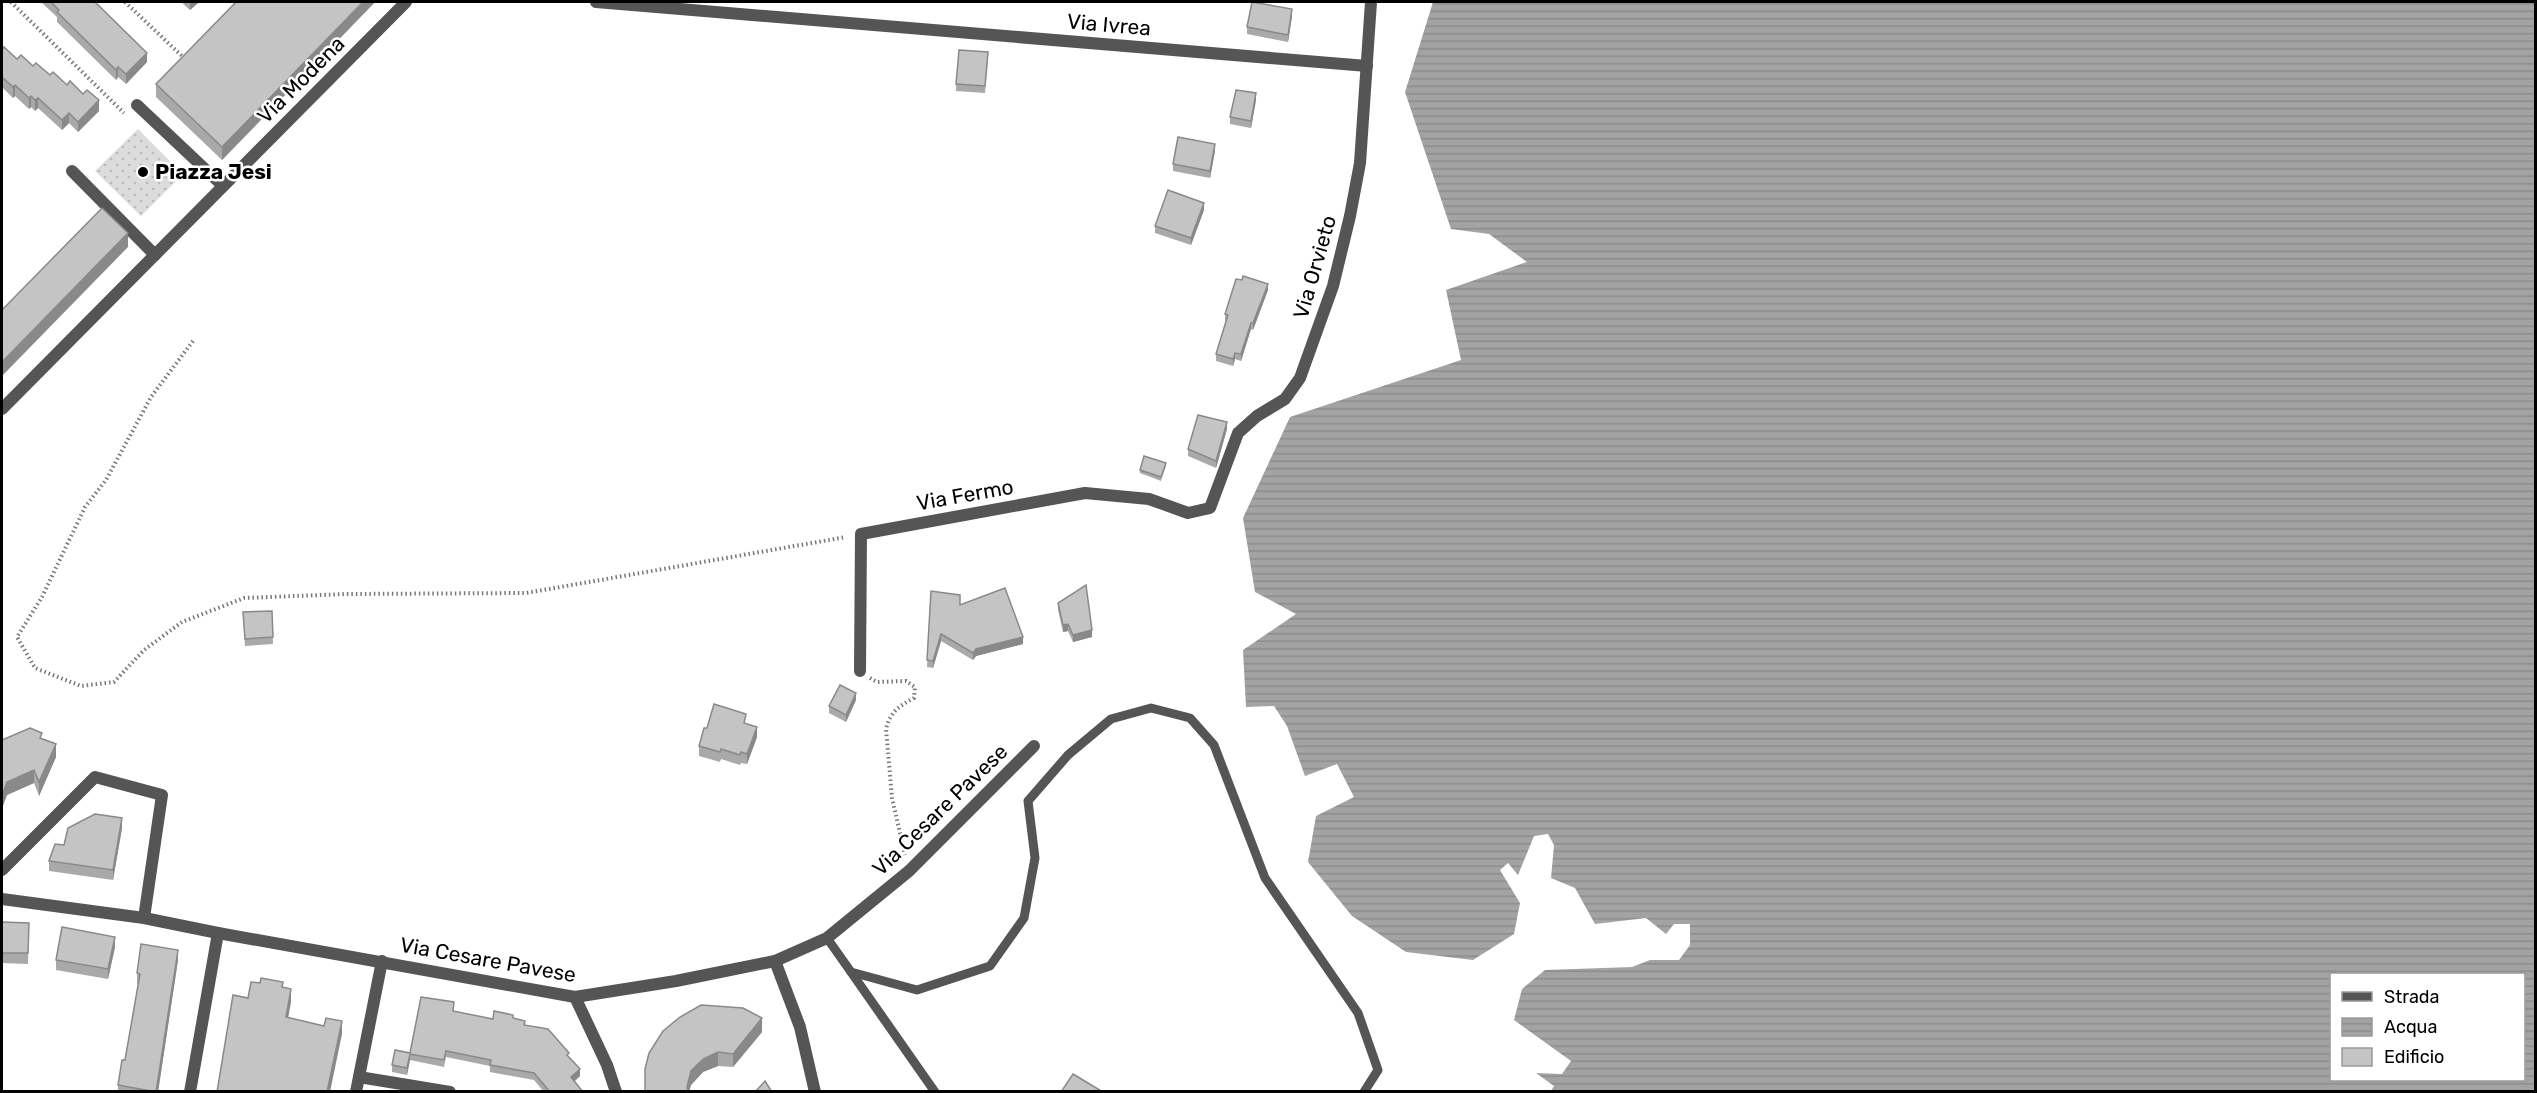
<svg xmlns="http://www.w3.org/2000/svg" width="2537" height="1093" viewBox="0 0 2537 1093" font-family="Rubik,sans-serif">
<defs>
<pattern id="garden-dots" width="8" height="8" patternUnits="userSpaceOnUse" patternTransform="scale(1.5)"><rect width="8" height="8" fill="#dcdcdc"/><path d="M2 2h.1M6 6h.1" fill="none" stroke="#bbb" stroke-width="1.8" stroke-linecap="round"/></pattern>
<pattern id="water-rules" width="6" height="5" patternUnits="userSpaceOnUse" patternTransform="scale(1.5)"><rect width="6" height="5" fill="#a3a3a3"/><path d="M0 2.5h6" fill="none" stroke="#8b8b8b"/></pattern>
</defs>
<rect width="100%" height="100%" fill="#fff"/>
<!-- garden -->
<path fill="url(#garden-dots)" d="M138,129l45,45 -42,42 -46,-45z"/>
<!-- water -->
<path fill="url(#water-rules)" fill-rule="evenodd" d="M1433,2h1102v1089h-984l3,-5 -18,-13 26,1 9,-13 -57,-41 8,-31 23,-19 87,-3 18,-7h29l11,-15v-21h-16l-8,10 -20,-16 -51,6 -20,-36 -24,-10 3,-33 -6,-11 -14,2 -16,39 -10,-12 -8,7 20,33 -6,31 -41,26 -67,-8 -54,-36 -44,-54 8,-46 38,-19 -17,-33 -32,12 -18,-50 -13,-20 -28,1 -3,-57 53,-36 -41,-22 -12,-74 47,-101 171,-57 -15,-70 81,-28 -38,-28 -38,-5 -46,-137zM2332,974h192v106h-192z"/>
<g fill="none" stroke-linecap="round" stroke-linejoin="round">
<!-- path -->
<g stroke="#777" stroke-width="4" stroke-dasharray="1.5 3" stroke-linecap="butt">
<path d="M11,2l113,111"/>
<path d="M125,2l58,55"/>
<path d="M193,341l-42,56 -45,83 -21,27 -43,90 -25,40 18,31 46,18 33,-4 30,-32 38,-28 62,-24 103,-4 179,-1 320,-56"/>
<path d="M870,678l7,4 29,-1 9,6 -1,11c-15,8 -24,14 -28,31l6,69 13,57"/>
</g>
<!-- service -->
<g stroke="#555" stroke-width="9">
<path d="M827,938l24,34 66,18 73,-24 34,-48 11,-60 -7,-57 40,-46 43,-36 40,-11 39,10 24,27 51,133 93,135 20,57 -14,22"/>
<path d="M851,972l84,120"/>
</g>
<!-- minor -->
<g stroke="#555" stroke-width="12">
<path d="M596,2l771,64"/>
<path d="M137,105l86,81"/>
<path d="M72,171l83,84"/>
<path d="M2,409l404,-407"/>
<path d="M860,671l1,-137 224,-41 64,6 39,14 22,-5 28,-75 19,-17 28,-17 15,-21 33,-92 17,-70 10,-53 11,-161"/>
<path d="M2,870l93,-93 67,18 -18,123"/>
<path d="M2,899l142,19 74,15 357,64 101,-16 99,-20 52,-23 82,-67 125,-125"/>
<path d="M775,961l25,66 15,65"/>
<path d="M575,997l32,68 9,27"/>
<path d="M359,1077l91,15"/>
<path d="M190,1092l28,-159"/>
<path d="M356,1092l26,-131"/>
</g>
</g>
<!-- wall -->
<g fill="#a9a9a9">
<path d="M41,2h54l52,60 -21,22 -8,-7 -2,3 -59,-58v-5z"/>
<path d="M181,2h18l-9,8z"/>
<path d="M236,2h139l-153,158 -66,-63v-13z"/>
<path d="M1292,16l-4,26 -41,-8v-7z"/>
<path d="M2,50l65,35 32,26 -21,21 -9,-9 -7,7 -24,-22 -3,3 -4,-4 -2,2 -14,-13 -2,2 -11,-11z"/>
<path d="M988,59l-3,34 -29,-2v-7z"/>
<path d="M1256,100l-5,28 -21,-4v-7z"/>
<path d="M1215,151l-5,27 -37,-7v-7z"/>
<path d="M1204,210l-13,35 -36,-12v-7z"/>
<path d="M1268,290l-15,40 -2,-1 -10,32 -6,-2 -2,7 -17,-5v-7l10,-33h-1v-7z"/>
<path d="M1227,429l-11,39 -28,-12v-7z"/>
<path d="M1166,466l-5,15 -21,-8v-3z"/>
<path d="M931,591l29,14 63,39 -47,12 -3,4 -32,-19 -8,27 -6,-1z"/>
<path d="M1058,603l34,34 -19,5 -5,-11 -5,1 -5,-22z"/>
<path d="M272,611l1,33 -28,2 -2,-34z"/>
<path d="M856,700l-10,22 -17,-9v-7z"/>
<path d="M746,724l11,13 -10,27 -6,-1 -1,2 -19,-6 -1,3 -21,-6v-10l8,-18z"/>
<path d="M42,739l14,18 -17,39 -5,-13 -27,12 -5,13v9v-77z"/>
<path d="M122,828l-9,52 -64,-9v-10l15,-16z"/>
<path d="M2,922l27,1 -1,41 -26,-1z"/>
<path d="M115,947l-7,32 -52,-9v-10z"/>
<path d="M178,960l-20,132h-40v-7l7,-25 13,-76h-1v-11z"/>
<path d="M454,1008v3l39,8 20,-1 12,7 44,32 11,19 -5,5 8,11h-39l-10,-12 -44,-8v-6l-44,-9 -2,10 -34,-7 -3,15 -15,-3v-7l18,-12z"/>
<path d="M663,1031l99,1 -29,35 -15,-1 -15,6 -12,13 -2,7h-44z"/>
</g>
<!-- shaded-wall -->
<g fill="#898989">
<path d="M190,2h9l-9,8z"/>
<path d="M363,2h12l-153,158v-13z"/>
<path d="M1292,9v7l-4,26v-7z"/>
<path d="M147,53v9l-21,22v-10z"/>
<path d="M118,67v10l-2,3v-10z"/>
<path d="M15,85v11l-2,2v-11z"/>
<path d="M1256,93v7l-5,28v-7z"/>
<path d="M31,96v11l-2,2v-11z"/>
<path d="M38,98v10l-3,3v-11z"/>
<path d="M99,100v11l-21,21v-10z"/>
<path d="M69,113v10l-7,7v-10z"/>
<path d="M1215,144v7l-5,27v-7z"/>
<path d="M1204,203v7l-13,35v-7z"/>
<path d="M128,233v14l-126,129v-14z"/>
<path d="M1268,284v6l-15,40v-7z"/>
<path d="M1251,323v6l-10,32v-7z"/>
<path d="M1235,353v6l-2,7v-7z"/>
<path d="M1227,422v7l-11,39v-7z"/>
<path d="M1068,624v7l-5,1v-7z"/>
<path d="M1092,630v7l-19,5v-7z"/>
<path d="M941,634v7l-8,27v-7z"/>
<path d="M1023,637v7l-47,12 -3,4v-7l3,-4z"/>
<path d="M856,693v7l-10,22v-7z"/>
<path d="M757,727v10l-10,27v-10z"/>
<path d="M56,744v13l-17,39v-14z"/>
<path d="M34,770v13l-27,12 -5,13v9v-22l5,-13z"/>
<path d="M122,818v10l-9,52v-10z"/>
<path d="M115,937v10l-7,32v-10z"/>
<path d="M178,950v10l-20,132h-2z"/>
<path d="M291,989v13l-5,28v-13z"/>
<path d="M762,1018v14l-29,35v-13z"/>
<path d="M342,1021v13l-12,58h-3z"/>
<path d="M718,1052v14l-15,6 -12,13 -2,7h-2v-5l4,-16 12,-12z"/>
<path d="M410,1054v6l-3,15v-7z"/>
<path d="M580,1069v7l-9,8v-7z"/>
</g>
<!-- building -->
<g fill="#c4c4c4" stroke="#898989" stroke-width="1.5">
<path d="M51,2h44l52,51 -21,21 -8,-7 -2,3 -59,-58 2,-2z"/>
<path d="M236,2h127l-141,145 -66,-63z"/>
<path d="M1252,2l40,7 -4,26 -41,-8z"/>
<path d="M4,47l13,12 4,-4 12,11 3,-3 14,12 3,-3 14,13 3,-4 13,13 4,-4 12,10 -21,22 -9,-9 -7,7 -24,-22 -3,2 -4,-4 -2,2 -14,-13 -2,2 -11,-10v-27z"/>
<path d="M959,50l29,2 -3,34 -29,-2z"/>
<path d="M1236,90l20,3 -5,28 -21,-4z"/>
<path d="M1178,137l37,7 -5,27 -37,-7z"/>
<path d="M1168,190l36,13 -13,35 -36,-12z"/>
<path d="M102,208l26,25 -126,129v-52z"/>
<path d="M1243,276l25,8 -15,39h-2l-10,31 -6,-1 -2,6 -17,-5 12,-39 -3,-1 11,-35 6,1z"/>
<path d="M1198,415l29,7 -11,39 -28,-12z"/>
<path d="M1144,456l22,7 -5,14 -21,-7z"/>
<path d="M1086,585l6,45 -19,5 -5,-11 -5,1 -5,-22z"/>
<path d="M1005,588l18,49 -47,12 -3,4 -32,-19 -8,27 -6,-1 4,-69 29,4v10z"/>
<path d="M272,611l1,26 -28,2 -2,-27z"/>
<path d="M840,685l16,8 -10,22 -17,-9z"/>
<path d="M714,704l32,10 -2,9 13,4 -10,27 -6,-2 -1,3 -19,-6 -1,3 -21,-6 5,-18h3z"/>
<path d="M30,728l12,5 -2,5 16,6 -17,38 -5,-12 -27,12 -5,13v-55z"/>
<path d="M95,814l27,4 -9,52 -64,-9 6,-17 9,1 4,-17z"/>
<path d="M2,922l27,1 -1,30h-26z"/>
<path d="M62,927l53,10 -7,32 -52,-9z"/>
<path d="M141,944l37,6 -22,142 -38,-7 4,-25h3l15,-86 -3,-1z"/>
<path d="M261,978l22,4 -1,5 9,2 -5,28 38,9 2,-8 16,3 -15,71h-110l16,-97 15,3 3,-16 9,1z"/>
<path d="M421,997l33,5 -1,9 40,8 1,-8 19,4v3l12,3 -1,4 24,4 21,24 -2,2 13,14 -9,8 12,15h-33l-16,-19 -44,-8 1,-5 -45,-9 -2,9 -34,-6 -3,14 -15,-3 3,-15 15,3z"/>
<path d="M701,1005l42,3 19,10 -29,36 -15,-2 -15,7 -12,12 -4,16 1,5h-43v-23l4,-16 14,-22 17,-14z"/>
<path d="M1073,1074l30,18h-42z"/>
<path d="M765,1081l7,11h-17z"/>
</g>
<!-- markers -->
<circle fill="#000" stroke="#fff" stroke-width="2" cx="143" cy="172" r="6"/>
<g text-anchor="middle" stroke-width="5" stroke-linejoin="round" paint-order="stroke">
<!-- street labels -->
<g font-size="21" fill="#000" stroke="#fff">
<text transform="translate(1109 25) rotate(5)" y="7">Via Ivrea</text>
<text transform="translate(301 80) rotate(-45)" y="7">Via Modena</text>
<text transform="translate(1315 267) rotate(-74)" y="7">Via Orvieto</text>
<text transform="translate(965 495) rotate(-10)" y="7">Via Fermo</text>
<text transform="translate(940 810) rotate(-44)" y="7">Via Cesare Pavese</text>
<text transform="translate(488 960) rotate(10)" y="7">Via Cesare Pavese</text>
</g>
<!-- poi labels -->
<g font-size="21" font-weight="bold" fill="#000" stroke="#fff" text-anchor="start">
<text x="155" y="179">Piazza Jesi</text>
</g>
</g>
<!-- border -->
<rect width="2537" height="1093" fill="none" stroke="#000000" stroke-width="6"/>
<!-- legend -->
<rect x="2330" y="973" width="195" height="108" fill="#ffffff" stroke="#999999" stroke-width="1.5"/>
<rect x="2342" y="992" width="30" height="9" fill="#555555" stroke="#999999" stroke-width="1.5"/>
<text x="2384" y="1003" font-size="18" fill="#000000">Strada</text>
<rect x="2342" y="1018" width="30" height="18" fill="url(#water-rules)" stroke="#999999" stroke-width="1.5"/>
<text x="2384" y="1033" font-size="18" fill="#000000">Acqua</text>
<rect x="2342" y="1048" width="30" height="18" fill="#c4c4c4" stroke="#999999" stroke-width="1.5"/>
<text x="2384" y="1063" font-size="18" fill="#000000">Edificio</text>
</svg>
